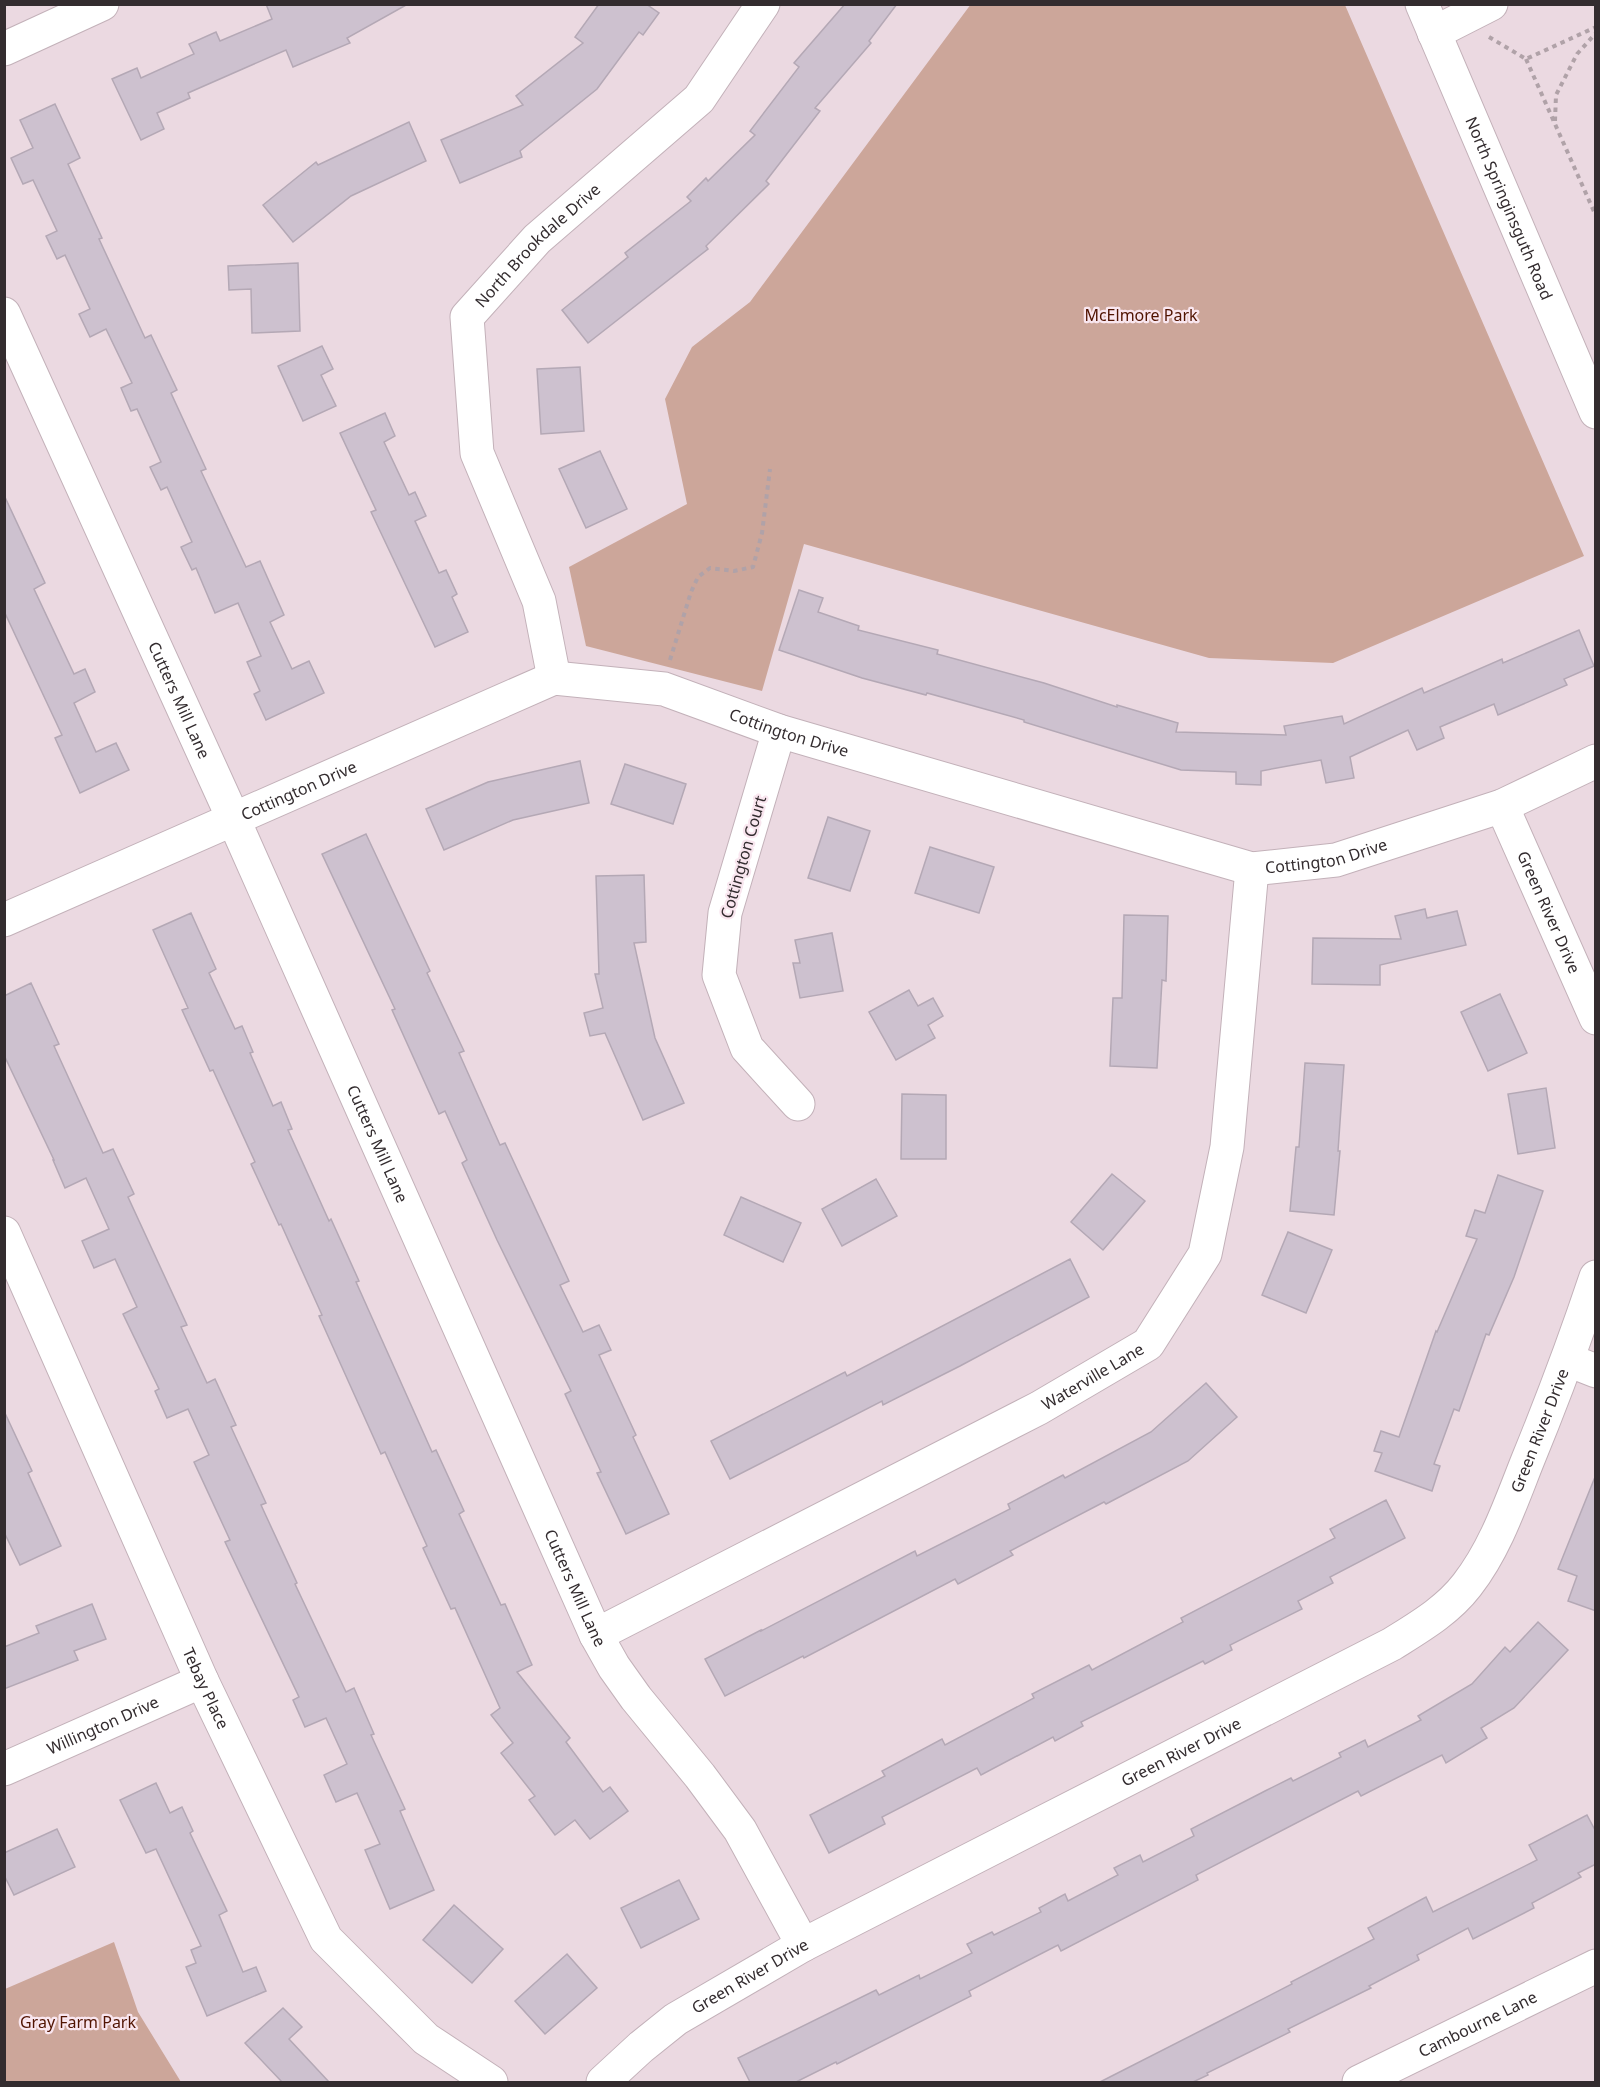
<svg xmlns="http://www.w3.org/2000/svg" width="1600" height="2087" viewBox="0 0 1600 2087" font-family="'Noto Sans',sans-serif">
<rect width="100%" height="100%" fill="#ebd9e1"/>
<!-- green -->
<g fill="#cca69a">
<path d="M971,4l374,1 239,551 -251,107 -124,-5 -405,-114 -42,147 -176,-45 -17,-79 118,-63 -22,-105 27,-52 58,-45z"/>
<path d="M114,1942l24,70 43,70h-176v-93z"/>
</g>
<!-- building -->
<g fill="#cdc1cf" stroke="#b4a8b5" stroke-width="1.5">
<path d="M266,4h142l-61,34 3,5 -57,24 -7,-17 -98,43 2,5 -33,15 7,16 -23,11 -29,-61 25,-11 4,10 53,-24 -5,-10 27,-12 4,9 52,-22z"/>
<path d="M599,4h47l13,9 -16,22 -4,-3 -42,57 -77,62 2,6 -62,26 -19,-43 82,-35 -7,-9 67,-53 -8,-6z"/>
<path d="M845,4h52l-28,37 2,2 -56,65 5,3 -54,70 3,3 -63,62 2,3 -120,94 -26,-33 66,-53 -3,-4 66,-52 -4,-4 19,-19 2,3 47,-46 -5,-4 49,-64 -5,-4z"/>
<path d="M55,104l25,54 -12,6 34,74 -3,1 46,99 6,-3 26,55 -6,3 35,76 -5,2 45,96 14,-6 24,54 -14,7 22,47 17,-8 15,32 -58,27 -12,-26 6,-3 -13,-29 14,-6 -23,-53 -23,10 -19,-45 -4,2 -11,-23 11,-5 -25,-55 -6,3 -11,-23 11,-5 -24,-53 -6,2 -10,-23 11,-5 -26,-54 -16,8 -11,-23 11,-5 -25,-54 -8,4 -11,-23 11,-5 -24,-51 -10,4 -12,-26 22,-10 -13,-28z"/>
<path d="M409,122l17,39 -75,35 -58,46 -30,-37 53,-43 2,3z"/>
<path d="M298,263l2,68 -48,2 -1,-44 -22,1 -1,-24z"/>
<path d="M322,346l11,23 -12,6 15,31 -33,15 -25,-55z"/>
<path d="M580,367l4,64 -43,3 -4,-65z"/>
<path d="M385,413l10,23 -11,6 25,53 6,-3 11,24 -11,5 24,52 7,-3 11,24 -5,3 16,35 -33,15 -64,-135 5,-2 -36,-77z"/>
<path d="M600,451l27,58 -41,19 -27,-59z"/>
<path d="M4,495l41,88 -11,6 40,85 11,-5 10,23 -21,11 22,49 20,-9 13,27 -49,23 -25,-55 7,-3 -58,-124z"/>
<path d="M799,590l24,8 -5,14 41,14 -1,4 80,20 -1,4 107,29 73,24v-2l61,18 -2,9 110,3 -2,-9 58,-10 2,8 78,-36 2,5 78,-34 1,4 76,-33 15,36 -30,13 3,6 -69,30 -4,-11 -54,23 4,11 -27,12 -9,-20 -58,27 4,21 -28,5 -5,-23 -60,11v14l-25,-1v-12l-55,-2 -157,-48v-2l-97,-27 -1,2 -64,-17 -83,-28z"/>
<path d="M580,761l9,42 -76,17 -69,30 -18,-41 62,-27z"/>
<path d="M625,764l61,20 -13,40 -62,-20z"/>
<path d="M828,817l42,14 -20,60 -42,-13z"/>
<path d="M366,834l64,137 -3,2 37,78 -5,2 41,92 5,-2 64,138 -9,4 23,47 16,-7 12,25 -12,5 37,80 -3,2 36,77 -43,20 -29,-61 4,-1 -36,-78 6,-3 -74,-151 -35,-77 5,-3 -22,-49 -6,3 -47,-104 3,-1 -73,-155z"/>
<path d="M930,847l64,20 -15,46 -64,-20z"/>
<path d="M644,875l2,67 -12,1 21,95 29,65 -41,17 -38,-87 -15,3 -6,-23 19,-5 -8,-34h4l-3,-98z"/>
<path d="M1425,909l2,9 30,-7 9,34 -86,20v20l-68,-1 1,-46 88,1 -6,-23z"/>
<path d="M191,913l25,56 -7,4 26,56 7,-3 11,26 -3,1 23,53 8,-4 11,27 -4,1 41,91 2,-2 28,62 -3,1 34,76 42,94 4,-2 28,61 -5,3 42,91 4,-1 27,61 -15,7 53,66 -4,4 37,50 7,-5 18,24 -38,28 -15,-19 -20,15 -26,-35 6,-4 -34,-43 12,-10 -22,-28 9,-7 -45,-100 -4,1 -28,-61 4,-2 -42,-94 -4,2 -62,-138 3,-1 -41,-91 -2,1 -28,-61 4,-2 -42,-92 -3,1 -28,-61 6,-2 -35,-78z"/>
<path d="M1124,915l44,1 -2,65 -4,-1 -5,88 -47,-2 3,-68h9z"/>
<path d="M832,933l11,58 -43,7 -7,-35h7l-5,-23z"/>
<path d="M31,983l28,61 -5,2 49,107 10,-4 21,45 -6,3 59,128 -6,2 26,56 8,-4 21,46 -5,2 35,76 -5,2 36,78 -2,1 51,108 8,-4 20,46 -3,1 34,74 -5,2 34,79 -44,19 -25,-59 15,-6 -23,-51 -21,9 -12,-27 23,-11 -21,-46 -21,9 -12,-27 6,-3 -74,-155 5,-2 -36,-78 15,-7 -21,-46 -21,9 -12,-27 4,-2 -36,-75 14,-7 -22,-48 -21,9 -12,-27 27,-12 -23,-51 -21,10 -12,-28h1l-50,-105v-59z"/>
<path d="M909,990l9,16 15,-8 10,18 -15,9 7,13 -39,22 -27,-48z"/>
<path d="M1500,994l27,59 -39,18 -27,-59z"/>
<path d="M1305,1063l39,2 -6,86h2l-6,64 -44,-4 6,-64h3z"/>
<path d="M1546,1088l9,60 -37,6 -10,-60z"/>
<path d="M902,1094l44,1v64h-45z"/>
<path d="M1112,1174l33,27 -42,49 -32,-28z"/>
<path d="M1498,1175l45,16 -29,86 -25,58 -3,-1 -27,77 -5,-2 -20,55 6,2 -8,25 -57,-20 7,-18 -8,-2 7,-20 18,6 37,-106 1,1 40,-93 -11,-3 9,-26 10,3z"/>
<path d="M876,1179l21,37 -55,30 -20,-37z"/>
<path d="M741,1197l60,26 -18,39 -59,-27z"/>
<path d="M1288,1232l44,18 -26,63 -44,-18z"/>
<path d="M1070,1259l19,38 -129,69 -77,39 -1,-4 -152,78 -19,-38 134,-69 2,4z"/>
<path d="M1206,1383l31,34 -49,44 -82,43 -2,-2 -94,49 3,4 -55,29 -3,-5 -151,79 -1,-2 -78,40 -20,-37 56,-29v1l154,-80 2,5 93,-47 -2,-5 55,-29 2,3 86,-46z"/>
<path d="M4,1411l28,60 -4,2 33,73 -41,19 -16,-33z"/>
<path d="M1595,1477h1v134l-28,-10 9,-25 -19,-7z"/>
<path d="M1386,1500l19,38 -75,39 3,6 -35,18 4,8 -72,36 2,5 -27,14 -2,-3 -122,61 2,4 -28,15 -2,-4 -72,38 -4,-7 -95,49 3,7 -56,29 -19,-38 75,-39 -3,-5 60,-32 3,6 89,-47 -2,-4 57,-29 3,5 91,-48 -2,-4 154,-80 -5,-9z"/>
<path d="M92,1604l14,35 -32,12 4,9 -74,29v-42l35,-14 -3,-7z"/>
<path d="M1538,1622l30,28 -54,58 -33,20 6,10 -41,25 -4,-8 -81,41 -3,-5 -162,84 2,5 -137,71 -3,-6 -89,46 2,5 -134,68 -1,-2 -40,20h-46l-12,-24 138,-68 3,5 40,-20 1,4 52,-26 -5,-9 25,-12 2,3 47,-23 -2,-4 26,-14 3,7 50,-26 -4,-7 26,-13 3,7 51,-26 -3,-7 76,-39 24,-12 2,3 48,-24 -2,-4 26,-13 3,7 53,-27 -3,-4 54,-32 33,-37 5,5z"/>
<path d="M156,1783l14,30 12,-6 11,24 -3,2 37,78 -8,4 24,57 13,-5 10,24 -59,25 -21,-49 10,-4 -5,-13 10,-4 -45,-97 -10,4 -26,-53z"/>
<path d="M1587,1815l9,17v32l-18,9 3,4 -49,26 2,5 -61,31 -5,-11 -51,27 2,5 -50,26 2,2 -83,41 2,3 -83,41 1,2 -15,7h-93l110,-56 82,-42 -1,-2 83,-43 -6,-11 58,-31 7,15 104,-52 -8,-15z"/>
<path d="M57,1829l18,38 -61,28 -10,-20v-22z"/>
<path d="M679,1880l20,39 -58,29 -20,-40z"/>
<path d="M454,1905l49,44 -31,34 -49,-43z"/>
<path d="M567,1954l30,34 -52,46 -30,-33z"/>
<path d="M283,2008l19,19 -13,12 40,43h-47l-37,-39z"/>
</g>
<g fill="none" stroke-linecap="round" stroke-linejoin="round">
<defs>
<g id="minor">
<path id="s1" d="M1422,4l174,408"/>
<path d="M1434,33l57,-29"/>
<path d="M4,49l98,-45"/>
<path id="s2" d="M4,314l229,504 363,817 18,32 22,31 64,78 40,54 63,115"/>
<path id="s3" d="M554,678l-15,-77 -62,-148 -10,-136 70,-78 162,-140 64,-95"/>
<path d="M779,731l-54,182 -6,62 28,73 51,56"/>
<path id="s4" d="M1502,806l94,212"/>
<path id="s5" d="M4,920l550,-242 110,11 115,42 473,138 84,-9 166,-54 94,-45"/>
<path id="s6" d="M4,1233l198,448 124,258 100,100 65,43"/>
<path d="M1568,1360l28,11"/>
<path id="s7" d="M596,1635l443,-227 109,-64 57,-90 22,-107 25,-278"/>
<path id="s8" d="M4,1769l198,-88"/>
<path id="s9" d="M603,2082l38,-35 35,-28 127,-74 589,-301c27,-17 55,-33 75,-59 28,-36 43,-80 60,-123 25,-61 48,-122 69,-185"/>
<path id="s10" d="M1359,2082l237,-116"/>
</g>
</defs>
<!-- minor casing -->
<use href="#minor" stroke="#c3b1b9" stroke-width="35"/>
<!-- path -->
<g stroke="#b0a2a8" stroke-width="4" stroke-dasharray="4.5 4.5" stroke-linecap="butt">
<path d="M1489,37l37,22 70,-32"/>
<path d="M1526,59l70,157"/>
<path d="M1555,121l1,-26 21,-41 19,-21"/>
<path d="M670,660l21,-68 7,-15 12,-9 24,3 19,-4 9,-34 8,-64"/>
</g>
<!-- minor -->
<use href="#minor" stroke="#fff" stroke-width="33"/>
</g>
<g text-anchor="middle" stroke-width="4.5" stroke-linejoin="round" paint-order="stroke">
<!-- street labels -->
<g font-size="16" fill="#332c2f" stroke="#f9e6ef">
<text dy="6" stroke="none"><textPath href="#s1" startOffset="222">North Springinsguth Road</textPath></text>
<text dy="6" stroke="none"><textPath href="#s3" startOffset="476">North Brookdale Drive</textPath></text>
<text dy="6" stroke="none"><textPath href="#s2" startOffset="424">Cutters Mill Lane</textPath></text>
<text dy="6" stroke="none"><textPath href="#s5" startOffset="844">Cottington Drive</textPath></text>
<text dy="6" stroke="none"><textPath href="#s5" startOffset="322">Cottington Drive</textPath></text>
<text dy="6" stroke="none"><textPath href="#s5" startOffset="1402">Cottington Drive</textPath></text>
<text transform="translate(743 857) rotate(-74)" y="6">Cottington Court</text>
<text dy="6" stroke="none"><textPath href="#s4" startOffset="116">Green River Drive</textPath></text>
<text dy="6" stroke="none"><textPath href="#s2" startOffset="910">Cutters Mill Lane</textPath></text>
<text dy="6" stroke="none"><textPath href="#s7" startOffset="560">Waterville Lane</textPath></text>
<text dy="6" stroke="none"><textPath href="#s9" startOffset="1172">Green River Drive</textPath></text>
<text dy="6" stroke="none"><textPath href="#s2" startOffset="1396">Cutters Mill Lane</textPath></text>
<text dy="6" stroke="none"><textPath href="#s6" startOffset="498">Tebay Place</textPath></text>
<text dy="6" stroke="none"><textPath href="#s8" startOffset="108">Willington Drive</textPath></text>
<text dy="6" stroke="none"><textPath href="#s9" startOffset="668">Green River Drive</textPath></text>
<text dy="6" stroke="none"><textPath href="#s9" startOffset="182">Green River Drive</textPath></text>
<text dy="6" stroke="none"><textPath href="#s10" startOffset="132">Cambourne Lane</textPath></text>
</g>
<!-- park labels -->
<g font-size="16" fill="#501300" stroke="#f9e6ef">
<text x="1141" y="321">McElmore Park</text>
<text x="78" y="2028">Gray Farm Park</text>
</g>
</g>
<!-- border -->
<rect width="1600" height="2087" fill="none" stroke="#332c2f" stroke-width="12"/>
</svg>
